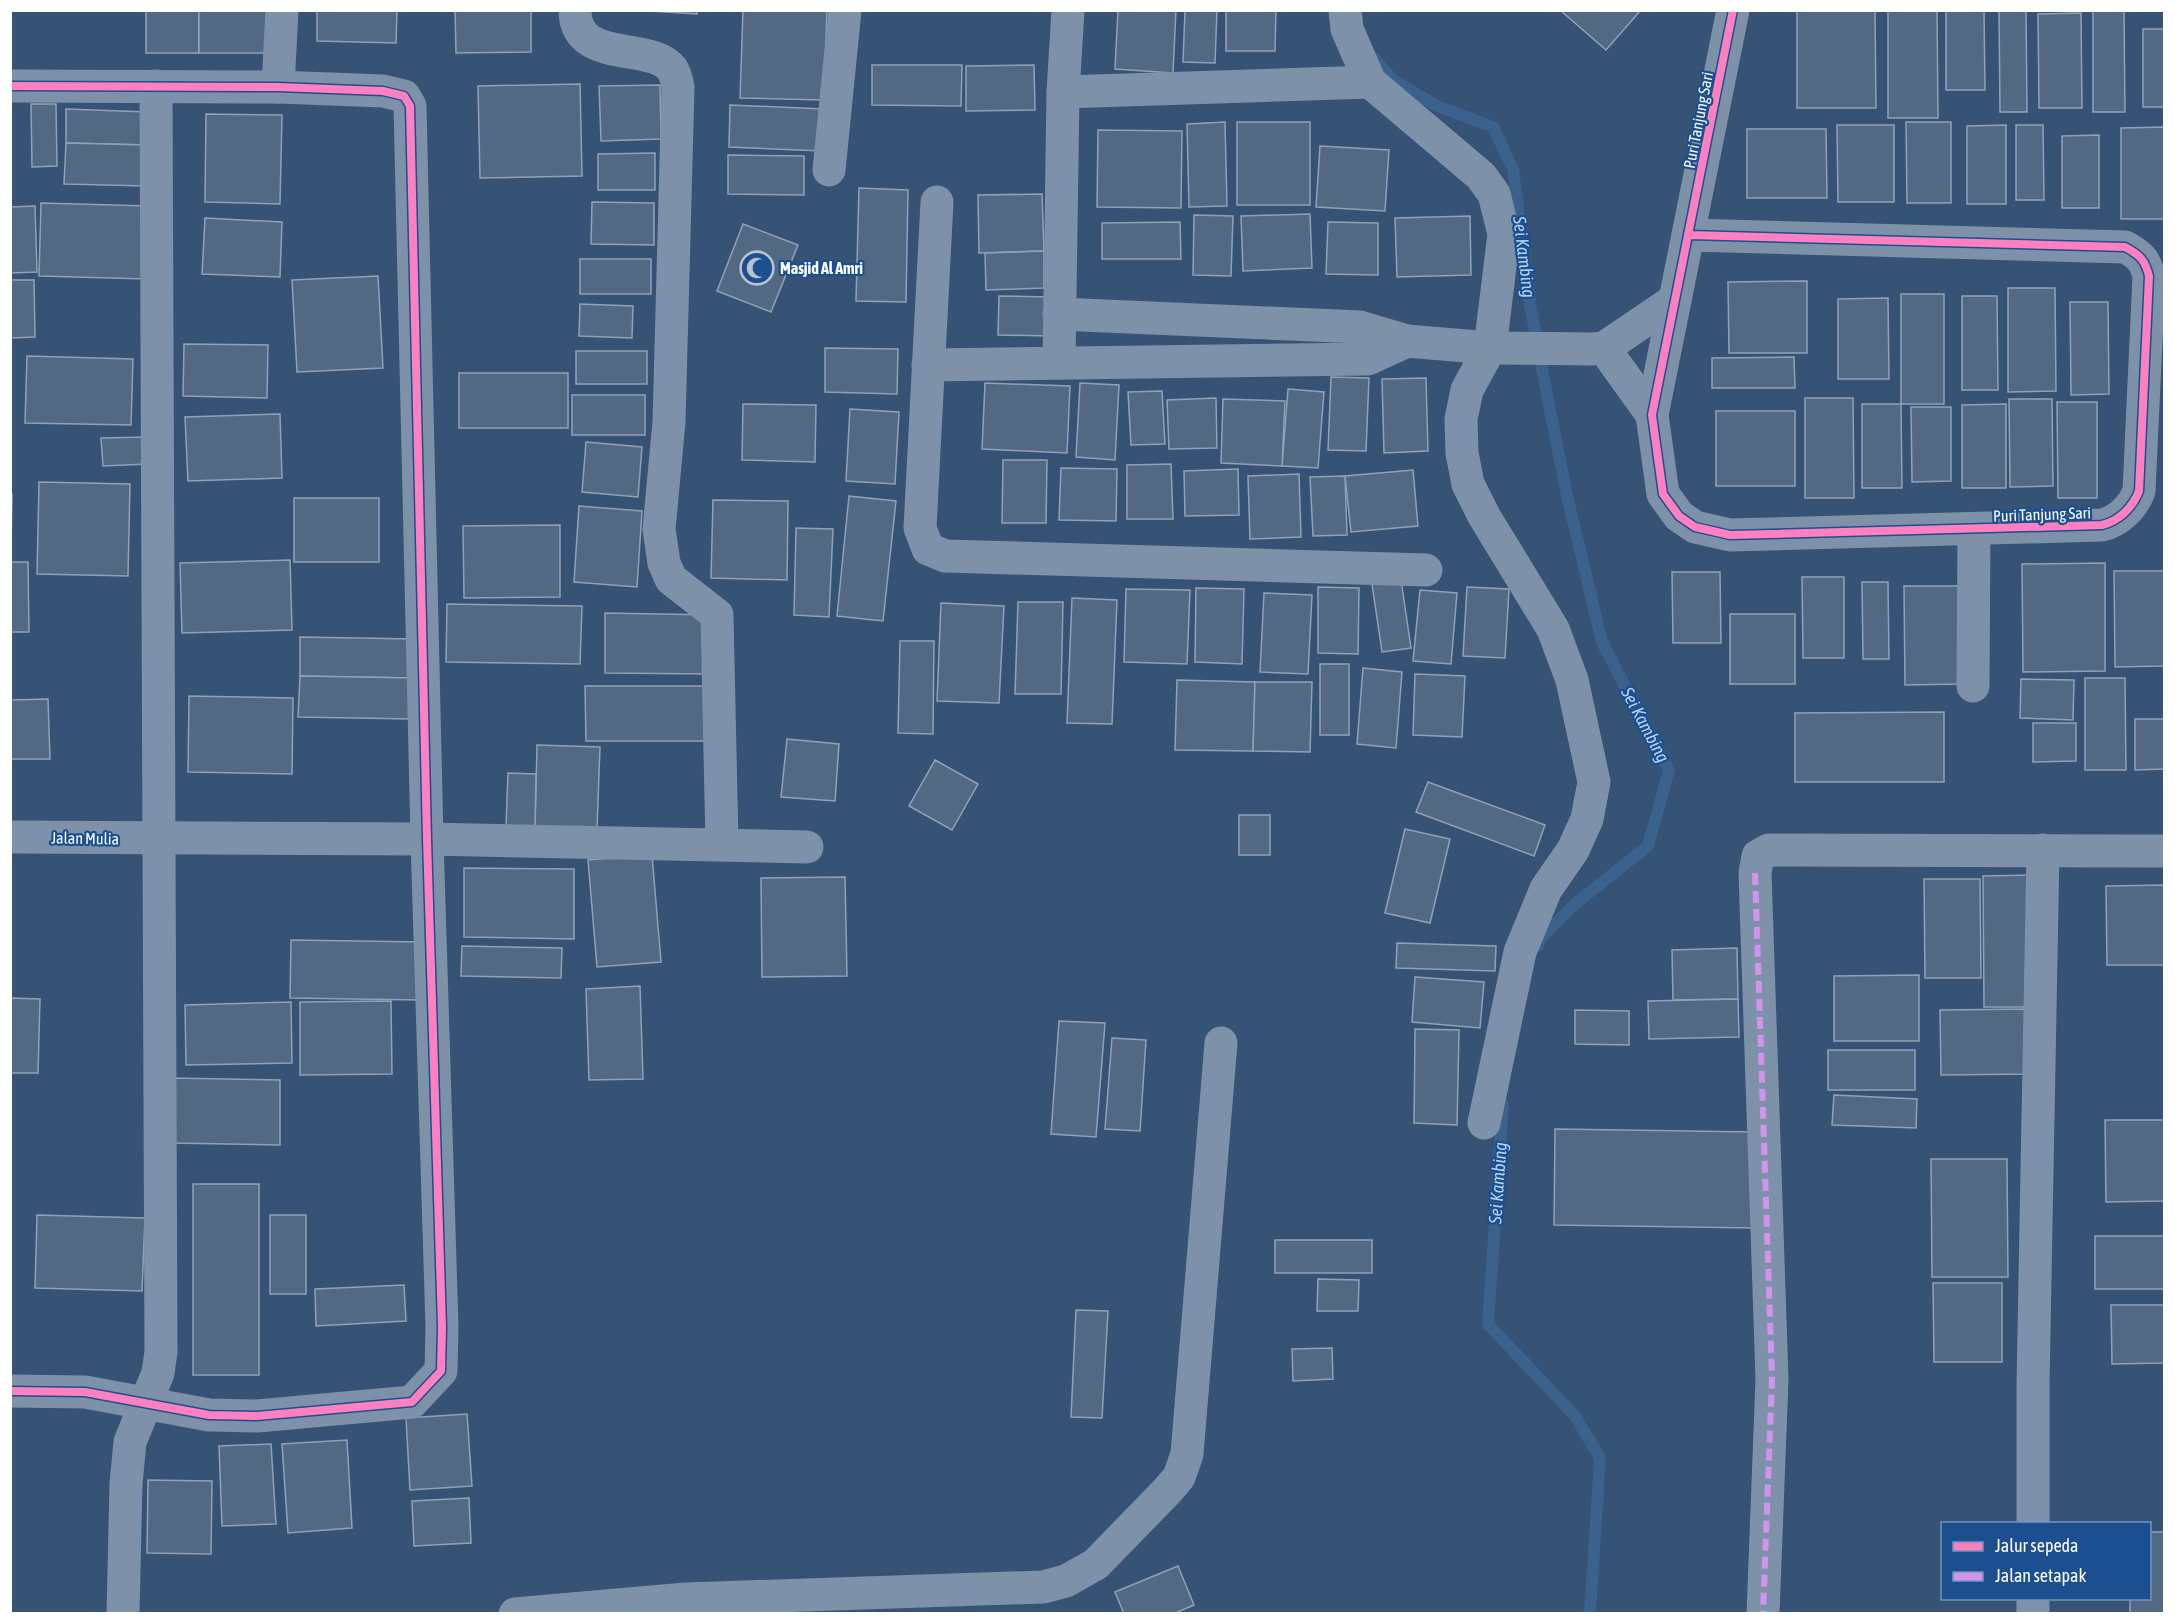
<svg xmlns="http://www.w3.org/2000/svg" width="2175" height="1624" viewBox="0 0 2175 1624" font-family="'Asap Condensed',sans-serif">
<rect width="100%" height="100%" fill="#365274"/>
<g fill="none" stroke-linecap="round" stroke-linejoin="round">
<!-- stream -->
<g stroke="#3b618d" stroke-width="12">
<path d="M1372,56l22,25 43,25 56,21 20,42 17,135 17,91 20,101 35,146 67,128 -21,76 -73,58 -35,35 -2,7"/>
<path d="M1503,1105l-15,219 87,92 25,42 -10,156"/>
</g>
</g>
<!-- building -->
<g fill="#526984" stroke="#92a2b6" stroke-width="1.5">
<rect x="146" y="10" width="53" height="43"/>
<rect x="199" y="10" width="70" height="43"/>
<path d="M317,10h80l-1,33 -79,-2z"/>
<path d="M455,10h76v42l-75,1z"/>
<path d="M633,10h64v4z"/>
<path d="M743,10h84l-3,90 -84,-2z"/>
<path d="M1118,10h58l-3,63 -58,-4z"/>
<path d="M1185,10h32l-2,53 -32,-1z"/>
<path d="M1226,10h50l-1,41h-49z"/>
<path d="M1560,10h81l-35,40z"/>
<path d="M1875,10l1,98h-79v-97z"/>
<path d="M1888,10h49l1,108h-50z"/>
<path d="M1946,10h38l1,80h-39z"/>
<path d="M1999,10h27l1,102h-27z"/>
<path d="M2093,10h31l1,102h-32z"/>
<path d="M2081,13l1,95h-43l-1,-94z"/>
<rect x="2143" y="29" width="21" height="78"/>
<path d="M872,65h90l-1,41 -89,-1z"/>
<path d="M1034,65l1,45 -69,1v-45z"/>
<path d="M580,84l2,92 -102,2 -2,-92z"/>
<path d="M660,85l1,54 -60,2 -2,-55z"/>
<path d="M31,104h25l1,62 -25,1z"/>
<path d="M730,105l94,4 -2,42 -93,-4z"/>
<path d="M66,109l82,3 -1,33 -81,-2z"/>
<path d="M206,114l76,1 -2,89 -75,-2z"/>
<path d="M1225,122l2,84 -38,1 -2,-83z"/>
<rect x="1237" y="122" width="73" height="83"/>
<path d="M1906,122h45v81h-44z"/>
<path d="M1837,125h57v77h-56z"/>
<path d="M2006,125v79h-39v-78z"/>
<path d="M2016,125h27l1,75h-28z"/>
<path d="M2164,127v92h-43v-91z"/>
<path d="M1747,129h79l1,69h-80z"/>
<path d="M1098,130l84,1 -1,77 -84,-1z"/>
<path d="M2099,135v73h-37v-72z"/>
<path d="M66,143l81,2 -1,41 -82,-2z"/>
<path d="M1320,146l69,4 -4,61 -69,-4z"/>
<path d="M655,153v37h-57v-36z"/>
<path d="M728,155l76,1v39l-76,-1z"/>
<path d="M859,188l49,2 -2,112 -50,-1z"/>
<path d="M1042,194l2,57 -65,2 -1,-58z"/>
<path d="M592,202l62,1v42l-63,-1z"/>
<path d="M41,203l107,3 -2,73 -107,-3z"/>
<path d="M35,206l2,66 -27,1v-66z"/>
<path d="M1310,214l2,54 -69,3 -2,-55z"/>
<path d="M1194,215l39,1 -2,60 -38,-1z"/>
<path d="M1470,216l1,59 -74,2 -2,-59z"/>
<path d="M205,218l77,4 -2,55 -78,-3z"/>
<path d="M1180,222l1,37h-79v-36z"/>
<path d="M1328,222l50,1v52l-52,-1z"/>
<path d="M743,224l55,21 -27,67 -54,-21z"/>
<path d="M1044,251v37l-58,2 -1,-37z"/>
<rect x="580" y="259" width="71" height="35"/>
<path d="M378,276l5,92 -86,4 -5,-92z"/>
<path d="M10,280h24l1,57 -25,1z"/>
<path d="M1807,281v72h-78l-1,-71z"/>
<path d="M2008,288h47l1,103 -48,1z"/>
<rect x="1901" y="294" width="43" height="110"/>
<path d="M999,296l51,1 -1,39 -51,-1z"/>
<path d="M1962,296h35l1,94h-36z"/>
<path d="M1888,298l1,81h-51v-80z"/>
<path d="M2070,302h38l1,92 -38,1z"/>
<path d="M580,304l53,2 -1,32 -53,-2z"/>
<path d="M184,344l84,1 -1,53 -84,-2z"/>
<path d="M825,348l73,1 -1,45 -72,-2z"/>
<rect x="576" y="351" width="71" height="33"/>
<path d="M27,356l106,3 -2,66 -106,-2z"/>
<path d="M1794,357l1,31h-83v-30z"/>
<rect x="459" y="373" width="109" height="55"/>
<path d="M1331,377l38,1 -3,73 -38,-1z"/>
<path d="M1426,378l2,73 -44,2 -2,-74z"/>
<path d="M985,383l85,3 -3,67 -85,-4z"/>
<path d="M1080,383l39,2 -4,75 -39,-3z"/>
<path d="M1288,389l36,3 -6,76 -36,-2z"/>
<path d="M1162,391l3,53 -34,1 -3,-53z"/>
<rect x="572" y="395" width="73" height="40"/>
<path d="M1216,398l1,50 -48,1 -2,-49z"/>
<path d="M1805,398h48l1,100h-49z"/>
<path d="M1223,399l62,2 -3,65 -61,-3z"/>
<path d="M2009,399h43l1,87 -43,1z"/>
<path d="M2057,402h40v96h-39z"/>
<path d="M743,404l73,1 -1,57 -73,-2z"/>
<path d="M1862,404h39l1,84h-40z"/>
<path d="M2006,404v84h-44v-83z"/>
<path d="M1911,407h40v74l-39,1z"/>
<path d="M850,409l49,3 -4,72 -49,-3z"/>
<rect x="1716" y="411" width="79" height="75"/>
<path d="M280,414l2,64 -94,3 -3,-64z"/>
<path d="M147,437v27l-44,2 -2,-28z"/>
<path d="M586,442l56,5 -4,50 -56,-5z"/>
<path d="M1003,460h44l-1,63h-44z"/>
<path d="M1171,464l2,55h-46v-54z"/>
<path d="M1061,468l56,1 -1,52 -57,-1z"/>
<path d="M1238,469l1,46 -54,1 -1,-45z"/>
<path d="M1413,470l5,56 -67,6 -6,-56z"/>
<path d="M1299,474l2,63 -51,2 -2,-63z"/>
<path d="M1345,476l2,59 -34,1 -3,-59z"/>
<path d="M39,482l91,2 -2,92 -91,-2z"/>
<path d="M10,494h2l-1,60h-1z"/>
<path d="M849,496l47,5 -13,120 -46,-5z"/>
<rect x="294" y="498" width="85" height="64"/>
<path d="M713,500l75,1 -1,79 -76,-2z"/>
<path d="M579,506l63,5 -5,76 -63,-5z"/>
<path d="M560,525v72l-96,1 -1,-72z"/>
<path d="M796,528l37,1 -4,88 -35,-2z"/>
<path d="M290,560l2,70 -110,3 -2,-70z"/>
<path d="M10,562h18l1,70h-19z"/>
<path d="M2105,563v108l-82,1 -1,-108z"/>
<path d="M2114,571h50v95l-49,1z"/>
<path d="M1672,572h48l1,71h-48z"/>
<path d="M1802,577h42v81h-41z"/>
<path d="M1401,580l10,68 -29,4 -10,-68z"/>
<path d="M1862,582h26l1,77h-26z"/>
<path d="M1904,586h58v98l-57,1z"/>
<path d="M1318,587l41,1 -1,66 -40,-1z"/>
<path d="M1467,587l42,2 -4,69 -42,-2z"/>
<path d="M1196,588l48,1 -2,75 -47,-2z"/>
<path d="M1126,589l64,1 -3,74 -63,-2z"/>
<path d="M1420,590l37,3 -6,71 -38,-3z"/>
<path d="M1264,593l48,2 -4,79 -48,-2z"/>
<path d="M1072,598l45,2 -5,124 -45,-1z"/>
<path d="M1018,602h45l-2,92h-46z"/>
<path d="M941,603l63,3 -5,97 -62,-2z"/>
<path d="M447,604l135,2 -2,58 -134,-2z"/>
<path d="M605,613l109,2 -1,59 -108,-1z"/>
<rect x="1730" y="614" width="65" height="70"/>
<path d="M300,637l114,2 -1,39 -113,-2z"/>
<path d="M900,641h34l-1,93 -35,-1z"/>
<rect x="1320" y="664" width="29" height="71"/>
<path d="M1363,668l39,4 -6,76 -39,-4z"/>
<path d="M1415,674l50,2 -3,61 -49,-2z"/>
<path d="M300,676l113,2 -1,41 -114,-2z"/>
<path d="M2085,678h40l1,92h-41z"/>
<path d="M2021,679l53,1 -1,40 -53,-2z"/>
<path d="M1177,680l78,2 -2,69 -78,-1z"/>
<path d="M1255,682h57l-2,70 -57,-1z"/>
<path d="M585,686h129v55h-128z"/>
<path d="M189,696l104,2 -1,76 -104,-2z"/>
<path d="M48,699l2,60h-40v-59z"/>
<path d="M1944,712v70h-149v-69z"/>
<path d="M2135,719h29v50l-29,1z"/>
<path d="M2033,723h43v38l-43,1z"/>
<path d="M787,739l52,5 -4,57 -54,-4z"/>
<path d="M537,745l63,2 -3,82 -62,-2z"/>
<path d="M935,760l43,24 -26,46 -43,-24z"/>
<path d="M508,773l28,1 -1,53 -29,-1z"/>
<path d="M1428,782l117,43 -11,31 -118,-44z"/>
<rect x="1239" y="815" width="31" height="40"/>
<path d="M1405,829l45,10 -20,84 -45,-10z"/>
<path d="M652,855l9,107 -64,5 -9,-107z"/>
<path d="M464,868l110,1v70l-110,-2z"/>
<path d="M2035,875v132h-51l-1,-131z"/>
<path d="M845,877l2,99 -85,1 -1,-99z"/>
<path d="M1924,879h56l1,99h-56z"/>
<path d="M2164,885v80h-57l-1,-79z"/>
<path d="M291,940l130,2 -1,58 -130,-2z"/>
<path d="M1397,943l99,3 -1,25 -99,-3z"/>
<path d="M462,946l100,2 -1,30 -100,-2z"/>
<path d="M1737,948l1,51 -65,1 -1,-50z"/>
<path d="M1919,975v66h-85v-65z"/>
<path d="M1415,977l69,5 -4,46 -68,-6z"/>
<path d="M640,986l3,93 -54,1 -3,-91z"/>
<path d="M10,998l30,1 -2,74h-28z"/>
<path d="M1738,999l1,38 -90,2 -1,-38z"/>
<path d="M391,1001l1,73 -92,1v-73z"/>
<path d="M291,1002l1,61 -106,2 -1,-60z"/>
<path d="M2029,1009l1,65 -89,1 -1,-65z"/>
<path d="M1575,1010l54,1v34l-54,-1z"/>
<path d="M1059,1021l46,2 -9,114 -45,-3z"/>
<path d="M1415,1029l44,1 -2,95 -43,-2z"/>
<path d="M1112,1038l34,2 -6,91 -35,-2z"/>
<rect x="1828" y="1050" width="87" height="40"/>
<path d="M171,1078l109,2v65l-110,-2z"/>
<path d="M1834,1095l83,4 -1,29 -84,-3z"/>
<path d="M2105,1120h59v81l-58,1z"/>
<path d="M1555,1129l200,3v96l-201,-3z"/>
<path d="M1931,1159h76l1,118h-76z"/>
<rect x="193" y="1184" width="66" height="191"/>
<path d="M37,1215l108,3 -3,73 -107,-3z"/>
<rect x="270" y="1215" width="36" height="79"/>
<rect x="2095" y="1236" width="69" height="53"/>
<rect x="1275" y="1240" width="97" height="33"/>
<path d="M1318,1279l41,1 -1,31h-41z"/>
<path d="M1933,1283h69v79h-68z"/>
<path d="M404,1285l2,36 -90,5 -1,-37z"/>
<path d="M2111,1305h53v58l-52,1z"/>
<path d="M1076,1310l32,1 -6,107 -31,-1z"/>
<path d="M1332,1348l1,31 -40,2 -1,-32z"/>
<path d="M467,1414l5,72 -62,4 -4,-72z"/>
<path d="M347,1440l5,88 -64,5 -6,-89z"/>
<path d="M271,1444l5,80 -54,2 -3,-80z"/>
<path d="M148,1480l64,1 -1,73 -64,-1z"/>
<path d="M469,1498l2,45 -57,3 -2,-45z"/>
<path d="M2150,1532h14v81l-34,1v-16h20z"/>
<path d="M1178,1566l16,39 -21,9h-49l-9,-22z"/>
</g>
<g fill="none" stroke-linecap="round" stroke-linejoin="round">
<!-- minor -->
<g stroke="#7d92a8" stroke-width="33">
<path d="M575,10c0,55 76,31 97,59 3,4 5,13 6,18l-9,335 -10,107 5,34 7,16 46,36 5,229"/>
<path d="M1345,10l2,19 23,53 111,94 13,18 10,40 -14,114 -23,42 -6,29 1,34 6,31 16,32 69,113 19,51 22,102 -7,37 -14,31 -27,39 -26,63 -36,171"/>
<path d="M10,86l268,1 105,4 21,5 6,10 17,733 15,488 -1,44 -29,31 -155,14 -48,-1 -124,-23 -75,-1"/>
<path d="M278,87l4,-77"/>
<path d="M1063,92l307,-10"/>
<path d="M829,170l16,-160"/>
<path d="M937,202l-17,326 8,21 17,7 481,14"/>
<path d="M1690,235l435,12c15,8 20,13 24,29l-10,215c-6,16 -20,30 -37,34l-372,10 -35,-8 -16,-11 -16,-22 -11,-79 81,-405"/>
<path d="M1059,314l301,13 47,14 83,7 102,1 12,-1 71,-48"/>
<path d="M1604,348l48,67"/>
<path d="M1059,363l4,-271 5,-82"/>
<path d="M928,365l440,-6 39,-18"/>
<path d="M1973,686l1,-156"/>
<path d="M10,837l417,2 380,8"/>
<path d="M2033,1524v-139l10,-535"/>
<path d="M2033,1598v16"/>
<path d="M123,1614l3,-130 4,-42 28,-69 3,-21 -5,-1266"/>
<path d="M515,1614l171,-15 357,-12 23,-6 30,-17 71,-73 12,-14 8,-23 34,-411"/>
<path d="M1763,1614l9,-235 -17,-506 3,-17 11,-6 395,1"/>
</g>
<!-- quiet -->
<path stroke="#d193ec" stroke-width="6" stroke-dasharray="12 6" stroke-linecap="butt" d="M1755,873l17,506 -9,235"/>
<defs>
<g id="cycleway">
<path d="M10,86l268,1 105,4 21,5 6,10 17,733 15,488 -1,44 -29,31 -155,14 -48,-1 -124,-23 -75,-1"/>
<path d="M1690,235l435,12c15,8 20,13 24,29l-10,215c-6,16 -20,30 -37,34l-372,10 -35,-8 -16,-11 -16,-22 -11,-79 81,-405"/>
</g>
</defs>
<!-- cycleway casing -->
<use href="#cycleway" stroke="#1b4f8f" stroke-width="11"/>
<!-- cycleway -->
<use href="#cycleway" stroke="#ff80c0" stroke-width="8"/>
</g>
<!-- icons -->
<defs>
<symbol id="mosque-ring" viewBox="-11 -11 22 22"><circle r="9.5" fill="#1b4f8f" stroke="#b9c2ce" stroke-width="1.5"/><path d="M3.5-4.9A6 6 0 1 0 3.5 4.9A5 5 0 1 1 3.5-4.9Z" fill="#b9c2ce"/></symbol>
</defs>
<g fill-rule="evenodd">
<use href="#mosque-ring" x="738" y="249" width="38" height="38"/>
</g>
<g text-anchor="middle" stroke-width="4.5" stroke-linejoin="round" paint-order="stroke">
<!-- street labels -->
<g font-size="16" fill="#fff" stroke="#1b4f8f">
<text transform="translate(1698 120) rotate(-79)" y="6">Puri Tanjung Sari</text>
<text transform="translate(2042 514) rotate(-2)" y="6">Puri Tanjung Sari</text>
<text transform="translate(85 838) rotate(1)" y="6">Jalan Mulia</text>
</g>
<!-- poi labels -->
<g font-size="16" font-weight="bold" fill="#fff" stroke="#1b4f8f" text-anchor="start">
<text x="780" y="274">Masjid Al Amri</text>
</g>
<!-- water labels -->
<g font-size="18" font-style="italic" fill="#b5d3f5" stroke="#1b4f8f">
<text transform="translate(1524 257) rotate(83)" y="6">Sei Kambing</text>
<text transform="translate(1645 725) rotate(62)" y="6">Sei Kambing</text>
<text transform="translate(1498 1183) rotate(-86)" y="6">Sei Kambing</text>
</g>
</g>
<!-- border -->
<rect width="2175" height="1624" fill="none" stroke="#ffffff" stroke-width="24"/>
<!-- legend -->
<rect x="1941" y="1522" width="210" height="78" fill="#1b4f8f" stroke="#7695bc" stroke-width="1.5"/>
<rect x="1953" y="1542" width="30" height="9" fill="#ff80c0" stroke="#7695bc" stroke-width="1.5"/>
<text x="1995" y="1552" font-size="18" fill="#ffffff">Jalur sepeda</text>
<rect x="1953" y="1572" width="30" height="9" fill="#d193ec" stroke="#7695bc" stroke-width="1.5"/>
<text x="1995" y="1582" font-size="18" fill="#ffffff">Jalan setapak</text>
</svg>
